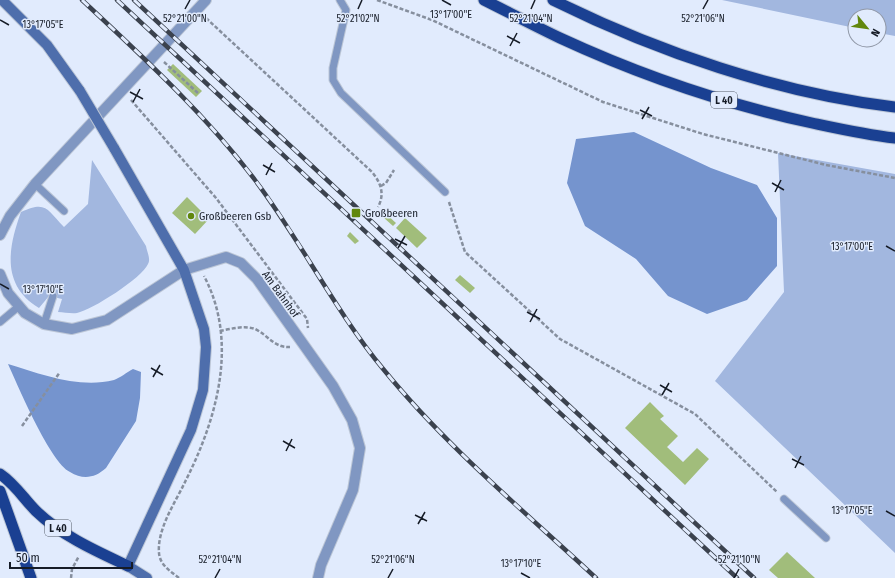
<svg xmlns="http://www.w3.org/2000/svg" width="895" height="578" viewBox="0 0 895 578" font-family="'Fira Sans Condensed',sans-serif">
<rect width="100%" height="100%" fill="#e1ebfd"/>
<!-- green -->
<g fill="#a2b7df">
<path d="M722,0h173v36l-16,-3v-17h-24v12z"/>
<path d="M778,153l117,21v379l-180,-172 69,-89z"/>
<path d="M92,160l54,86c1,6 5,13 2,18 -6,14 -56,46 -71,49 -6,1 -13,-1 -19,-1l4,-13 -13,-3 -10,12c-38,-23 -31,-60 -18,-96 26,-12 26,-2 43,15l24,-23z"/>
</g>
<!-- water -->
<g fill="#7594ce">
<path d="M634,132l77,36 46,17 20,33v48l-30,34 -40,14 -39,-18 -32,-37 -51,-33 -18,-43 9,-44z"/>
<path d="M8,364c33,10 71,25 106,16 6,-2 13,-8 19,-11l8,3 -1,26 -4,23 -30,47c-11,10 -23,12 -36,4 -20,-10 -52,-86 -62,-108z"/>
</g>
<!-- building -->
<g fill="#a1bd7b">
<path d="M173,64l29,27 -6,6 -29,-27z"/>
<path d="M187,197l22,22 -14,15 -23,-21z"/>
<path d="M386,214l10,9 -3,3 -10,-9z"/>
<path d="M405,218l22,20 -10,10 -21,-20z"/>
<path d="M350,232l9,9 -4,3 -8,-8z"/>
<path d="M460,275l15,13 -5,5 -15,-13z"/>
<path d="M650,402l14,14 -4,3 18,17 -11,11 16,15 14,-14 12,11 -24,26 -60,-57z"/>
<path d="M787,552l28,26h-37l-9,-8z"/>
</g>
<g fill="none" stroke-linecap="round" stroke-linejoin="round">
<defs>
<g id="service">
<path d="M340,0l6,10 -13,58v12l8,13 104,99"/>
<path d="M35,184l29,27"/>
<path d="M0,322l18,-15"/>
<path d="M44,324l9,-28"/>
<path d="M784,499l42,39"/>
</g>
<path id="minor" d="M184,270l42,-13 15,6 16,16 76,107 19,34 8,28 -7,42 -32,75 -3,13"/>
<g id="tertiary">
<path d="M0,235l10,-19 25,-32 171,-184"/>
<path d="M0,274l8,19 17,20 19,11 28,5 35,-9 77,-50"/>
</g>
<g id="secondary">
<path d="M2,0l45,45 33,46"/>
<path d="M114,148l70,122 20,59 2,18 -3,43 -12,40 -63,136 19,12"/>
</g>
<g id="trunk">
<path d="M484,0c26,13 51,26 76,38 80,37 165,66 252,85 28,6 55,12 83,15"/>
<path d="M553,0c105,52 225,93 342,107"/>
<path d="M0,474c15,10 24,25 36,37 26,25 60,40 92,55"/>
<path d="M0,491l31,87"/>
</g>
</defs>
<!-- service casing -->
<use href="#service" stroke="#bcc6d6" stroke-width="9"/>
<!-- minor casing -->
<use href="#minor" stroke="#bcc6d6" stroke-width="12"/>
<!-- tertiary casing -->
<use href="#tertiary" stroke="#bcc6d6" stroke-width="12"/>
<!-- secondary casing -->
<use href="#secondary" stroke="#bcc6d6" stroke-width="12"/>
<!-- trunk casing -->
<use href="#trunk" stroke="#bcc6d6" stroke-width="13"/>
<!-- path -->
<g stroke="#868f9e" stroke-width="2.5" stroke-dasharray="4 2" stroke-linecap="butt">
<path d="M377,0l55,20 171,82 100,32 123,31 69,13"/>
<path d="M206,18l166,154c9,11 13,22 6,35"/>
<path d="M164,62l35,32"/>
<path d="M131,100l85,98 91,121 1,9"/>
<path d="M381,186l5,-3 8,-13"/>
<path d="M449,202l16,50 95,87 135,75 82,78"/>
<path d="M220,331c10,-2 25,-6 35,-2 13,6 19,19 35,18"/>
<path d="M22,426l38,-54"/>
<path d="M71,578l1,-9 7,-13"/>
<path d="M179,578c-9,-7 -19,-13 -20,-25 -2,-24 16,-50 26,-71 32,-63 54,-140 19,-206"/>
</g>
<!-- service -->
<use href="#service" stroke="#8097c2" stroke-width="7"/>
<!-- minor -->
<use href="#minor" stroke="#8097c2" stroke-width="10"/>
<!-- tertiary -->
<use href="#tertiary" stroke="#8097c2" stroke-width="10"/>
<!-- secondary -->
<use href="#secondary" stroke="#4e6eac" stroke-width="10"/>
<!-- trunk -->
<use href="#trunk" stroke="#1a4092" stroke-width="11"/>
<defs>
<g id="rail">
<path d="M82,0c61,57 122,113 173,180 46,61 80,131 129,190 62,76 140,141 212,208"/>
<path d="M117,0l620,578"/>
<path d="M134,0l620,578"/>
</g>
</defs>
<!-- rail casing -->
<use href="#rail" stroke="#3b424e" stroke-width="4.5"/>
<!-- rail -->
<use href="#rail" stroke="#e1ebfd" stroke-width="3" stroke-dasharray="9" stroke-linecap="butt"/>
<defs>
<path id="secondary-bridge" d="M80,91l34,57"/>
</defs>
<!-- secondary-bridge casing -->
<use href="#secondary-bridge" stroke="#bcc6d6" stroke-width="12" stroke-linecap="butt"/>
<!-- secondary-bridge -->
<use href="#secondary-bridge" stroke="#4e6eac" stroke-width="10"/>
</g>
<!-- ticks -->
<path fill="none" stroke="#161c27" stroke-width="1.5" d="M442,0l9,5M185,9l5,-9M358,9l4,-9M531,9l4,-9M703,9l5,-9M0,20l9,5M507,36l13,7M510,46l7,-13M130,92l13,7M133,102l7,-13M640,110l12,6M642,119l7,-12M263,165l12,7M266,175l6,-12M772,183l12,7M775,192l6,-12M395,239l12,6M886,246l9,5M398,248l7,-12M0,284l9,5M527,312l13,7M530,322l7,-13M151,368l12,7M153,377l7,-12M660,385l12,7M662,395l7,-12M283,441l12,7M286,451l6,-12M792,459l12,6M795,468l6,-12M886,511l9,5M415,515l12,6M418,524l7,-12M521,573l9,5M215,578l5,-9M388,578l5,-9M734,578l5,-9"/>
<!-- markers -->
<g fill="#61870d" stroke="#e1ebfd" stroke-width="1.5">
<rect x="351" y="208" width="10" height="10" rx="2"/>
<circle cx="191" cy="216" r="4"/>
</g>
<g text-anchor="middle" stroke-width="3" stroke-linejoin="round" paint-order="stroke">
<!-- shield labels -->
<g fill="#e1ebfd" stroke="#535a67" stroke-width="1">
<rect x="711" y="92" width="26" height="16" rx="3"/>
<rect x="45" y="520" width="26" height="16" rx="3"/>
</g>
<g font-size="10" font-weight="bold" fill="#161c27">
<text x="724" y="104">L 40</text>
<text x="58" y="532">L 40</text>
</g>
<!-- poi labels -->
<g font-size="11" fill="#161c27" stroke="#e1ebfd" text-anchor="start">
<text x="365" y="217">Großbeeren</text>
<text x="199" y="220">Großbeeren Gsb</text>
</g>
<!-- street labels -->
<g font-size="11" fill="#161c27" stroke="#e1ebfd">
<text transform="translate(281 294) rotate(54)" y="4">Am Bahnhof</text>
</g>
</g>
<g font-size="10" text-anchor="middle" fill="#161c27" stroke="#e1ebfd" stroke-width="3" stroke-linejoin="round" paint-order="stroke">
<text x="451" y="18">13°17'00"E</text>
<text x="185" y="22">52°21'00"N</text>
<text x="358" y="22">52°21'02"N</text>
<text x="531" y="22">52°21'04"N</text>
<text x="703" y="22">52°21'06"N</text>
<text x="43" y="28">13°17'05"E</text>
<text x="852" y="250">13°17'00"E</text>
<text x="43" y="293">13°17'10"E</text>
<text x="852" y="514">13°17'05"E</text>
<text x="220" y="563">52°21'04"N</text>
<text x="393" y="563">52°21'06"N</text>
<text x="739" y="563">52°21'10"N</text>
<text x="521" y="567">13°17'10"E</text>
</g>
<!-- north arrow -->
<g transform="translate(867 28) rotate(119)"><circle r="19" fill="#e1ebfd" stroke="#9098a7"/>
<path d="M0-3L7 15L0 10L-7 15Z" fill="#61870d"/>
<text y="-6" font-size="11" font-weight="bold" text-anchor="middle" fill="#161c27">N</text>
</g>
<!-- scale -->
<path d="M10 562v6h122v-6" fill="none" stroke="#161c27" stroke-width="2"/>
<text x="16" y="562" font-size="12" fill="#161c27" stroke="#e1ebfd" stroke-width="3" paint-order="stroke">50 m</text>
</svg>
